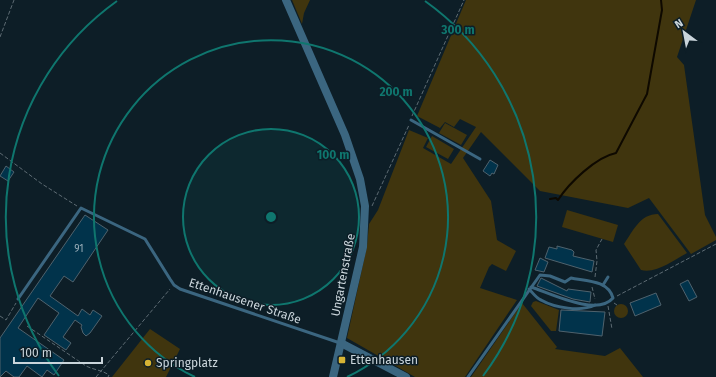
<svg xmlns="http://www.w3.org/2000/svg" width="716" height="377" viewBox="0 0 716 377" font-family="'Fira Sans',sans-serif">
<rect width="100%" height="100%" fill="#0d1e27"/>
<!-- green -->
<g fill="#40350e">
<path d="M292,0h18l-6,13 -2,11z"/>
<path d="M466,0h230l-19,57 7,8 21,150 11,22v3l-25,14 -42,-56 -21,10 -88,-17 -59,-59 -18,26 28,43 6,39 19,11 -10,20 -14,-7 -3,3 -9,21 37,12 -52,77h-50l-68,-39 20,-92 2,-22 9,-14 31,-80 19,8 -5,10 28,16 25,-37 -16,-8 -6,8 -9,-5 -5,6 -23,-12z"/>
<path d="M445,123l22,12 -6,10 -22,-12z"/>
<path d="M432,136l22,13 -6,10 -22,-12z"/>
<path d="M567,210l51,15 -5,17 -51,-15z"/>
<path d="M658,214l29,39c-13,7 -31,21 -46,17l-17,-26c9,-13 16,-30 34,-30z"/>
<path d="M536,301l23,9 -3,21h-5l-20,-25 2,-4z"/>
<path d="M522,303l35,44 -2,2 50,7 15,-8 23,29h-172z"/>
<circle cx="621" cy="311" r="7"/>
<path d="M150,329l30,20 -14,28h-54z"/>
</g>
<g fill="none" stroke-linecap="round" stroke-linejoin="round">
<!-- stream -->
<path stroke="#0e0900" stroke-width="2" d="M550,199l6,-1 2,2c11,-17 38,-43 58,-47l31,-59 15,-84 -1,-10"/>
</g>
<!-- building -->
<g fill="#01334b" stroke="#4f626d">
<path d="M490,160l8,5 -4,9 -2,-1 -2,3 -7,-5z"/>
<path d="M6,166l8,6 -6,9 -8,-5z"/>
<path d="M85,215l23,15 -35,52 -9,-6 -14,20 28,20 4,-7 8,6 3,-5 9,6 -12,17 -4,3 -3,-3 -2,-6 1,-2 -7,-5 -12,17 8,6 -5,7 -22,-15 15,-22 -21,-15 -20,30 46,32 -10,15 -7,-5 -5,7 -15,-11 -8,11h-5l-8,-6 -6,6v-39z"/>
<path d="M557,246l15,4 2,2 -1,4 21,5 -2,11 -47,-14 4,-11 8,2z"/>
<path d="M540,258l8,4 -4,10 -9,-2z"/>
<path d="M541,278l26,13 1,-2 23,3 -1,10 -17,-3 -36,-13z"/>
<path d="M688,280l9,17 -8,4 -9,-17z"/>
<path d="M656,293l5,12 -26,11 -5,-13z"/>
<path d="M561,310l44,2 -3,24 -43,-5z"/>
</g>
<g fill="none" stroke-linecap="round" stroke-linejoin="round">
<!-- path -->
<g stroke="#5d6b73" stroke-width="1" stroke-dasharray="4 2" stroke-linecap="butt">
<path d="M0,37l14,-37"/>
<path d="M412,116l52,-116"/>
<path d="M0,153l42,31 35,22"/>
<path d="M372,206l37,-81"/>
<path d="M595,277l2,-16 -1,-11 6,-11"/>
<path d="M592,287l3,12"/>
<path d="M617,296l99,-52"/>
<path d="M614,303l3,2"/>
<path d="M608,306l4,23"/>
<path d="M0,316l6,4 10,-17"/>
<path d="M27,326l59,40c8,4 16,4 23,9l-1,2"/>
<path d="M96,377l74,-88"/>
</g>
<!-- service -->
<g stroke="#3b6680" stroke-width="3">
<path d="M411,120l69,39"/>
<path d="M603,285l5,-8"/>
<path d="M529,289c4,4 7,9 12,11 14,8 40,12 54,5"/>
<path d="M18,299l63,-91 64,31 25,40 4,6 6,4 160,54"/>
<path d="M468,377l72,-102 10,1 15,6 6,-4c15,3 37,2 42,20 -16,19 -63,-5 -82,-11"/>
</g>
<!-- tertiary -->
<g stroke="#3b6680" stroke-width="8">
<path d="M286,0l59,135 15,44 5,27 -2,41 -30,130"/>
<path d="M341,343l65,34"/>
</g>
</g>
<!-- distance rings -->
<circle cx="271" cy="217" r="88" fill="#0f766e" fill-opacity=".12"/>
<g fill="none" stroke="#0f766e" stroke-width="2">
<circle cx="271" cy="217" r="88"/>
<path d="M195 377A177 177 0 1 1 347 377"/>
<path d="M59 376A265 265 0 0 1 117 1M425 1A265 265 0 0 1 483 376"/>
</g>
<!-- markers -->
<g fill="#d7b434" stroke="#0d1e27" stroke-width="1.5">
<rect x="338" y="356" width="8" height="8" rx="2"/>
<circle cx="148" cy="363" r="4"/>
</g>
<g text-anchor="middle" stroke-width="3" stroke-linejoin="round" paint-order="stroke">
<!-- number labels -->
<g font-size="10" fill="#98acb7">
<text x="79" y="252">91</text>
</g>
<!-- street labels -->
<g font-size="12" fill="#cad5db" stroke="#0d1e27">
<text transform="translate(343 275) rotate(-79)" y="4">Ungartenstraße</text>
<text transform="translate(245 301) rotate(19)" y="4">Ettenhausener Straße</text>
</g>
<!-- poi labels -->
<g font-size="12" fill="#cad5db" stroke="#0d1e27" text-anchor="start">
<text x="350" y="364">Ettenhausen</text>
<text x="156" y="367">Springplatz</text>
</g>
</g>
<circle cx="271" cy="217" r="6" fill="#0f766e" stroke="#0d1e27" stroke-width="2"/>
<g font-size="12" text-anchor="middle" font-weight="bold" fill="#0f766e" stroke="#0d1e27" stroke-width="3" stroke-linejoin="round" paint-order="stroke">
<text x="458" y="34">300 m</text>
<text x="396" y="96">200 m</text>
<text x="333" y="159">100 m</text>
</g>
<!-- north arrow -->
<g transform="translate(684 32) rotate(328)" stroke="#0d1e27" stroke-width="3" paint-order="stroke">
<path d="M0-3L7 15L0 10L-7 15Z" fill="#cad5db"/>
<text y="-6" font-size="11" font-weight="bold" text-anchor="middle" fill="#cad5db">N</text>
</g>
<!-- scale -->
<path d="M14 357v6h88v-6" fill="none" stroke="#cad5db" stroke-width="2"/>
<text x="20" y="357" font-size="12" fill="#cad5db" stroke="#0d1e27" stroke-width="3" paint-order="stroke">100 m</text>
</svg>
